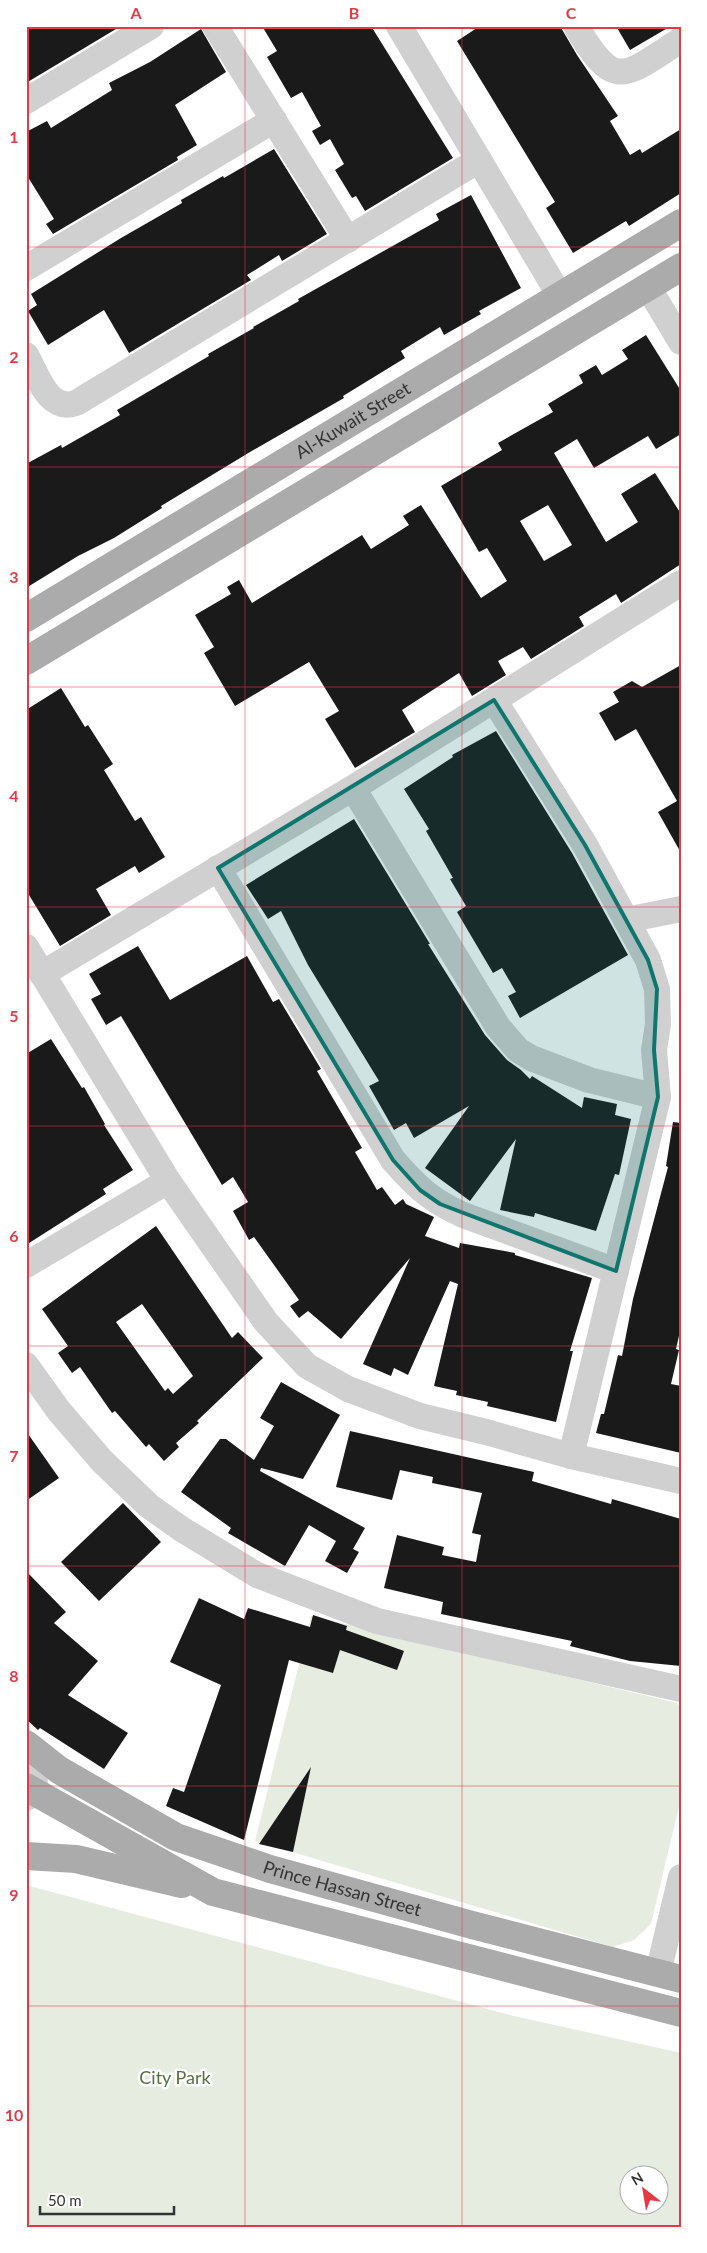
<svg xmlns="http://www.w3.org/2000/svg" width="707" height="2253" viewBox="0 0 707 2253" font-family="Lato,sans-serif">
<rect width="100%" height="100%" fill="#fff"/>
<!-- green -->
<g fill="#e6ecdf" fill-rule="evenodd">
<path d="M311,1616l366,87 4,5v90l-30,126 -17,16 -21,7 -358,-106z"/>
<path d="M26,1885l488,131 167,37v174h-655zM630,2176h30v30h-30z"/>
</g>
<!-- building -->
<g fill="#1a1a1a" fill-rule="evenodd">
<path d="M26,26h95l-95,57z"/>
<path d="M262,26h109l82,132 -88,53 -9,-15 -4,2 -17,-28 9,-6 -14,-25 -10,6 -8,-14 9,-5 -19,-34 -11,6 -24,-41 10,-6z"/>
<path d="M480,26h80l17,29 41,61 -8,5 20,34 10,-6 2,4 39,-24v64l-52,33 -3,-5 -53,32 -27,-45 9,-6 -98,-161z"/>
<path d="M616,26h55l-41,24z"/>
<path d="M201,29l25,43 -51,33 22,40 -20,12 1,3 -125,74 -7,-10 8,-5 -28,-45v-42l21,-11 4,7 61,-38 -3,-7 41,-21z"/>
<path d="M274,149l53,85 -45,27 -3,-6 -32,20 4,5 -122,73 -25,-43 -56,35 -20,-34 9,-6 -6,-11 90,-56 61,-35 -1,-3 42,-24 1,2z"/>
<path d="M471,195l50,93 -42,23 2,3 -37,21 -4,-8 -39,24 4,7 -62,38 1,2 -94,54 -89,54 1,2 -48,30 -36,18 -52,32v-124l35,-19 1,3 58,-33 -3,-5 92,-54 -1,-2 46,-26 -1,-1 46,-26 -1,-2 141,-79 -3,-6z"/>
<path d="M646,335l35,56v43l-25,15 -8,-13 -54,32 -17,-29 -23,14 52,89 32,-20 -17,-28 34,-21 26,41v50l-60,39 -5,-9 -37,23 5,9 -53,33 -8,-12 -25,14 8,14 -34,21 -13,-23 -57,37 13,22 -60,36 -30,-49 14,-8 -30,-49 -74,44 -31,-53 10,-6 -19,-32 36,-21 -4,-7 12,-7 13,23 110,-68 9,14 38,-24 -6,-9 18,-11 60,93 26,-17 -20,-33 -8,4 -38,-66 61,-36 -4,-7 55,-31 -5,-8 35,-21 -4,-8 17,-10 6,10 26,-16 -6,-9zM548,505l24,40 -28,16 -24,-40z"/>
<path d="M681,665v188l-23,-41 19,-11 -41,-72 -21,12 -16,-28 20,-11 -6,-10 19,-11 10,6z"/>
<path d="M61,688l24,39 3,-2 25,39 -9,6 31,51 6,-4 24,40 -26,16 -4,-7 -39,23 15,26 -51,31 -34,-56v-180z"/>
<path d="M496,731l76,122 56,102 -108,63 -12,-22 8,-4 -14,-24 -9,5 -36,-61 9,-6 -16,-27 3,-1 -27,-47 3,-2 -25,-40 49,-32 -1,-2z"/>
<path d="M354,819l76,125h-2l57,91 22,25 14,10 9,9 2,-3 50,32 2,-11 33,7 -2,11 16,4 -12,56 -4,-1 -19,57 -61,-18 -1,4 -34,-7 16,-71 -46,62 -45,-33 44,-62 -55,32 -8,-15 -12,7 -25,-44 10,-5 -71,-116 -27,-54 -13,8 -22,-34z"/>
<path d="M138,946l32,54 77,-44 26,46 6,-3 42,70 -4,2 45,77 -7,4 22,38 5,-3 13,18 8,-6 3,5 28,13 -9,19 34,12 1,-5 55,10v2l77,23 -22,73h3l-17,71 -69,-16 1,-4 -32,-7 1,-4 -23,-5 24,-102 -8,-3 -42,94 -14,-7 -3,8 -28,-12 47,-106 -69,81 -33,-28 -9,7 -9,-12 9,-6 -45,-63 -5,3 -16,-29 15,-9 -15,-25 -11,8 -101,-169 -15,9 -15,-26 10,-5 -12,-20z"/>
<path d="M51,1039l31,49 2,-1 21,37 -1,1 29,45 -30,19 3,5 -80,51v-191z"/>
<path d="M673,1122l8,1v204l-5,22 3,1 -8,34 10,2v67l-85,-20 5,-19h3l14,-59 4,1 11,-57 35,-132 -2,-1z"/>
<path d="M156,1226l76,112 6,-6 25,26 -66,63 2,2 -23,20 3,4 -15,14 -15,-17 -3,3 -31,-36 -3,2 -32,-46 -8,6 -14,-20 10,-7 -26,-37zM142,1304l51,72 -20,18 -5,-6 -3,3 -49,-69z"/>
<path d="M281,1382l59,33 -37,64 -42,-11 -1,3 105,57 -12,21 6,3 -12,21 -22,-12 11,-20 -27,-16 -24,41 -57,-33 3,-5 -50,-36 39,-53h6l28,21 20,-34 -14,-8z"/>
<path d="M26,1431l33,47 -33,23z"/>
<path d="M350,1431l184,41 -2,9 79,23 1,-5 69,20v147l-51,-5 -60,-15 2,-5 -131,-27 2,-12 -59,-14 13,-53 47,12 -2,8 34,7 5,-27 -9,-2 10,-40 -50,-10 1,-6 -33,-7 -8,30 -56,-13z"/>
<path d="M123,1503l38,39 -62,59 -38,-39z"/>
<path d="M26,1571l40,41 -12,11 44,38 -30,34 60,38 -24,36 -64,-41 -2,2 -12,-11z"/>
<path d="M199,1598l45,21 4,-11 62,19 3,-12 34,11 -1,4 58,21 -7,19 -57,-20 -7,23 -44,-13 -45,180 -78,-34 7,-18 11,4 37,-107 -51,-23z"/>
<path d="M311,1767l-18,85 -34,-8z"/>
</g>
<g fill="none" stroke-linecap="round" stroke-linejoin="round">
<!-- minor -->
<g stroke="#d0d0d0" stroke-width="26">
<path d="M215,26l133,214"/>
<path d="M399,26l161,270"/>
<path d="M576,26c39,67 48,50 105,14"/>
<path d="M26,101l125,-75"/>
<path d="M26,268l248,-148"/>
<path d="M648,287l33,55"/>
<path d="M26,355c11,19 22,58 50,48l403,-243"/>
<path d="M494,700l91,145 63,115 9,29 1,35 -4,26 4,47 -87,359"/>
<path d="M353,788l145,239 20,23 13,8 58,22 69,17"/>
<path d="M218,868l175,292c24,27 37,40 70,55l153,56"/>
<path d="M626,920l55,-11"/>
<path d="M26,947l142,234 98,141 41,44 41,23 72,27 66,16 85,24 110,25"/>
<path d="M42,974l311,-186 328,-205"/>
<path d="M26,1265l142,-84"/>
<path d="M26,1365l33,46 43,50 47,45 34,24 74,45 120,46 304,68"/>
<path d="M26,1798l10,-6 -5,-45"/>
<path d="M658,1973l23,-96"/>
</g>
<!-- major -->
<g stroke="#ababab" stroke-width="28">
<path id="s1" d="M26,618l655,-395"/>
<path d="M26,661l655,-394"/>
<path id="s2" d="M26,1744l33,26 117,67 94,32 202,56 209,54"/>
<path d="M26,1787l187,105 468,121"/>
<path d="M26,1856l50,3 106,25"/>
</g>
</g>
<!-- marked area -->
<path fill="#0f766e" fill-opacity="0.2" stroke="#0f766e" stroke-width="4" stroke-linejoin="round" d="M494,700l91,145 63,115 9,29 -3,61 4,47 -42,174 -176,-67 -20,-14 -27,-30 -175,-292z"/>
<!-- grid -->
<path fill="none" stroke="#e63946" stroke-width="1" stroke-opacity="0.55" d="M245,26v2201M462,26v2201M26,247h655M26,467h655M26,687h655M26,907h655M26,1126h655M26,1346h655M26,1566h655M26,1786h655M26,2006h655"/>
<g text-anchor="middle" stroke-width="5" stroke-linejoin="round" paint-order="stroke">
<!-- street labels -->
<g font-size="18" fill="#333" stroke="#fff">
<text dy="6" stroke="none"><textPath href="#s1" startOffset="382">Al-Kuwait Street</textPath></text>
<text dy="6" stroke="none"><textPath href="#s2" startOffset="351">Prince Hassan Street</textPath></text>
</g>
<!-- park labels -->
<g font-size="18" fill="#56703f" stroke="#fff">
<text x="175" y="2084">City Park</text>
</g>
</g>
<!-- border -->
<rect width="707" height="2253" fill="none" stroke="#ffffff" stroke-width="55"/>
<!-- north arrow -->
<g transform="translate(644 2190) rotate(329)"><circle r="24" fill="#ffffff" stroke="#adadad"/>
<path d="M0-4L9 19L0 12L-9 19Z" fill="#e63946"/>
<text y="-8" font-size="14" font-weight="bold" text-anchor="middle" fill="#333333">N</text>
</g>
<!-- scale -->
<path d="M40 2206v8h134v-8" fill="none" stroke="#333333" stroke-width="2.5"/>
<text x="48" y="2206" font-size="15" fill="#333333" stroke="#ffffff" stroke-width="4" paint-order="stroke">50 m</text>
<rect x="28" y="28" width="652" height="2198" fill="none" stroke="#e63946" stroke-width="2"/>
<g font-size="16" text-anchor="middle" font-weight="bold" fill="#e63946">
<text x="136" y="19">A</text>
<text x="354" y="19">B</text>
<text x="571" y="19">C</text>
<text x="14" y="143">1</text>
<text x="14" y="363">2</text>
<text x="14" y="583">3</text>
<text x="14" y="802">4</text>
<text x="14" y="1022">5</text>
<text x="14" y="1242">6</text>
<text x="14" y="1462">7</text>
<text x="14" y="1682">8</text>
<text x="14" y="1901">9</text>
<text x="14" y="2121">10</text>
</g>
</svg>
